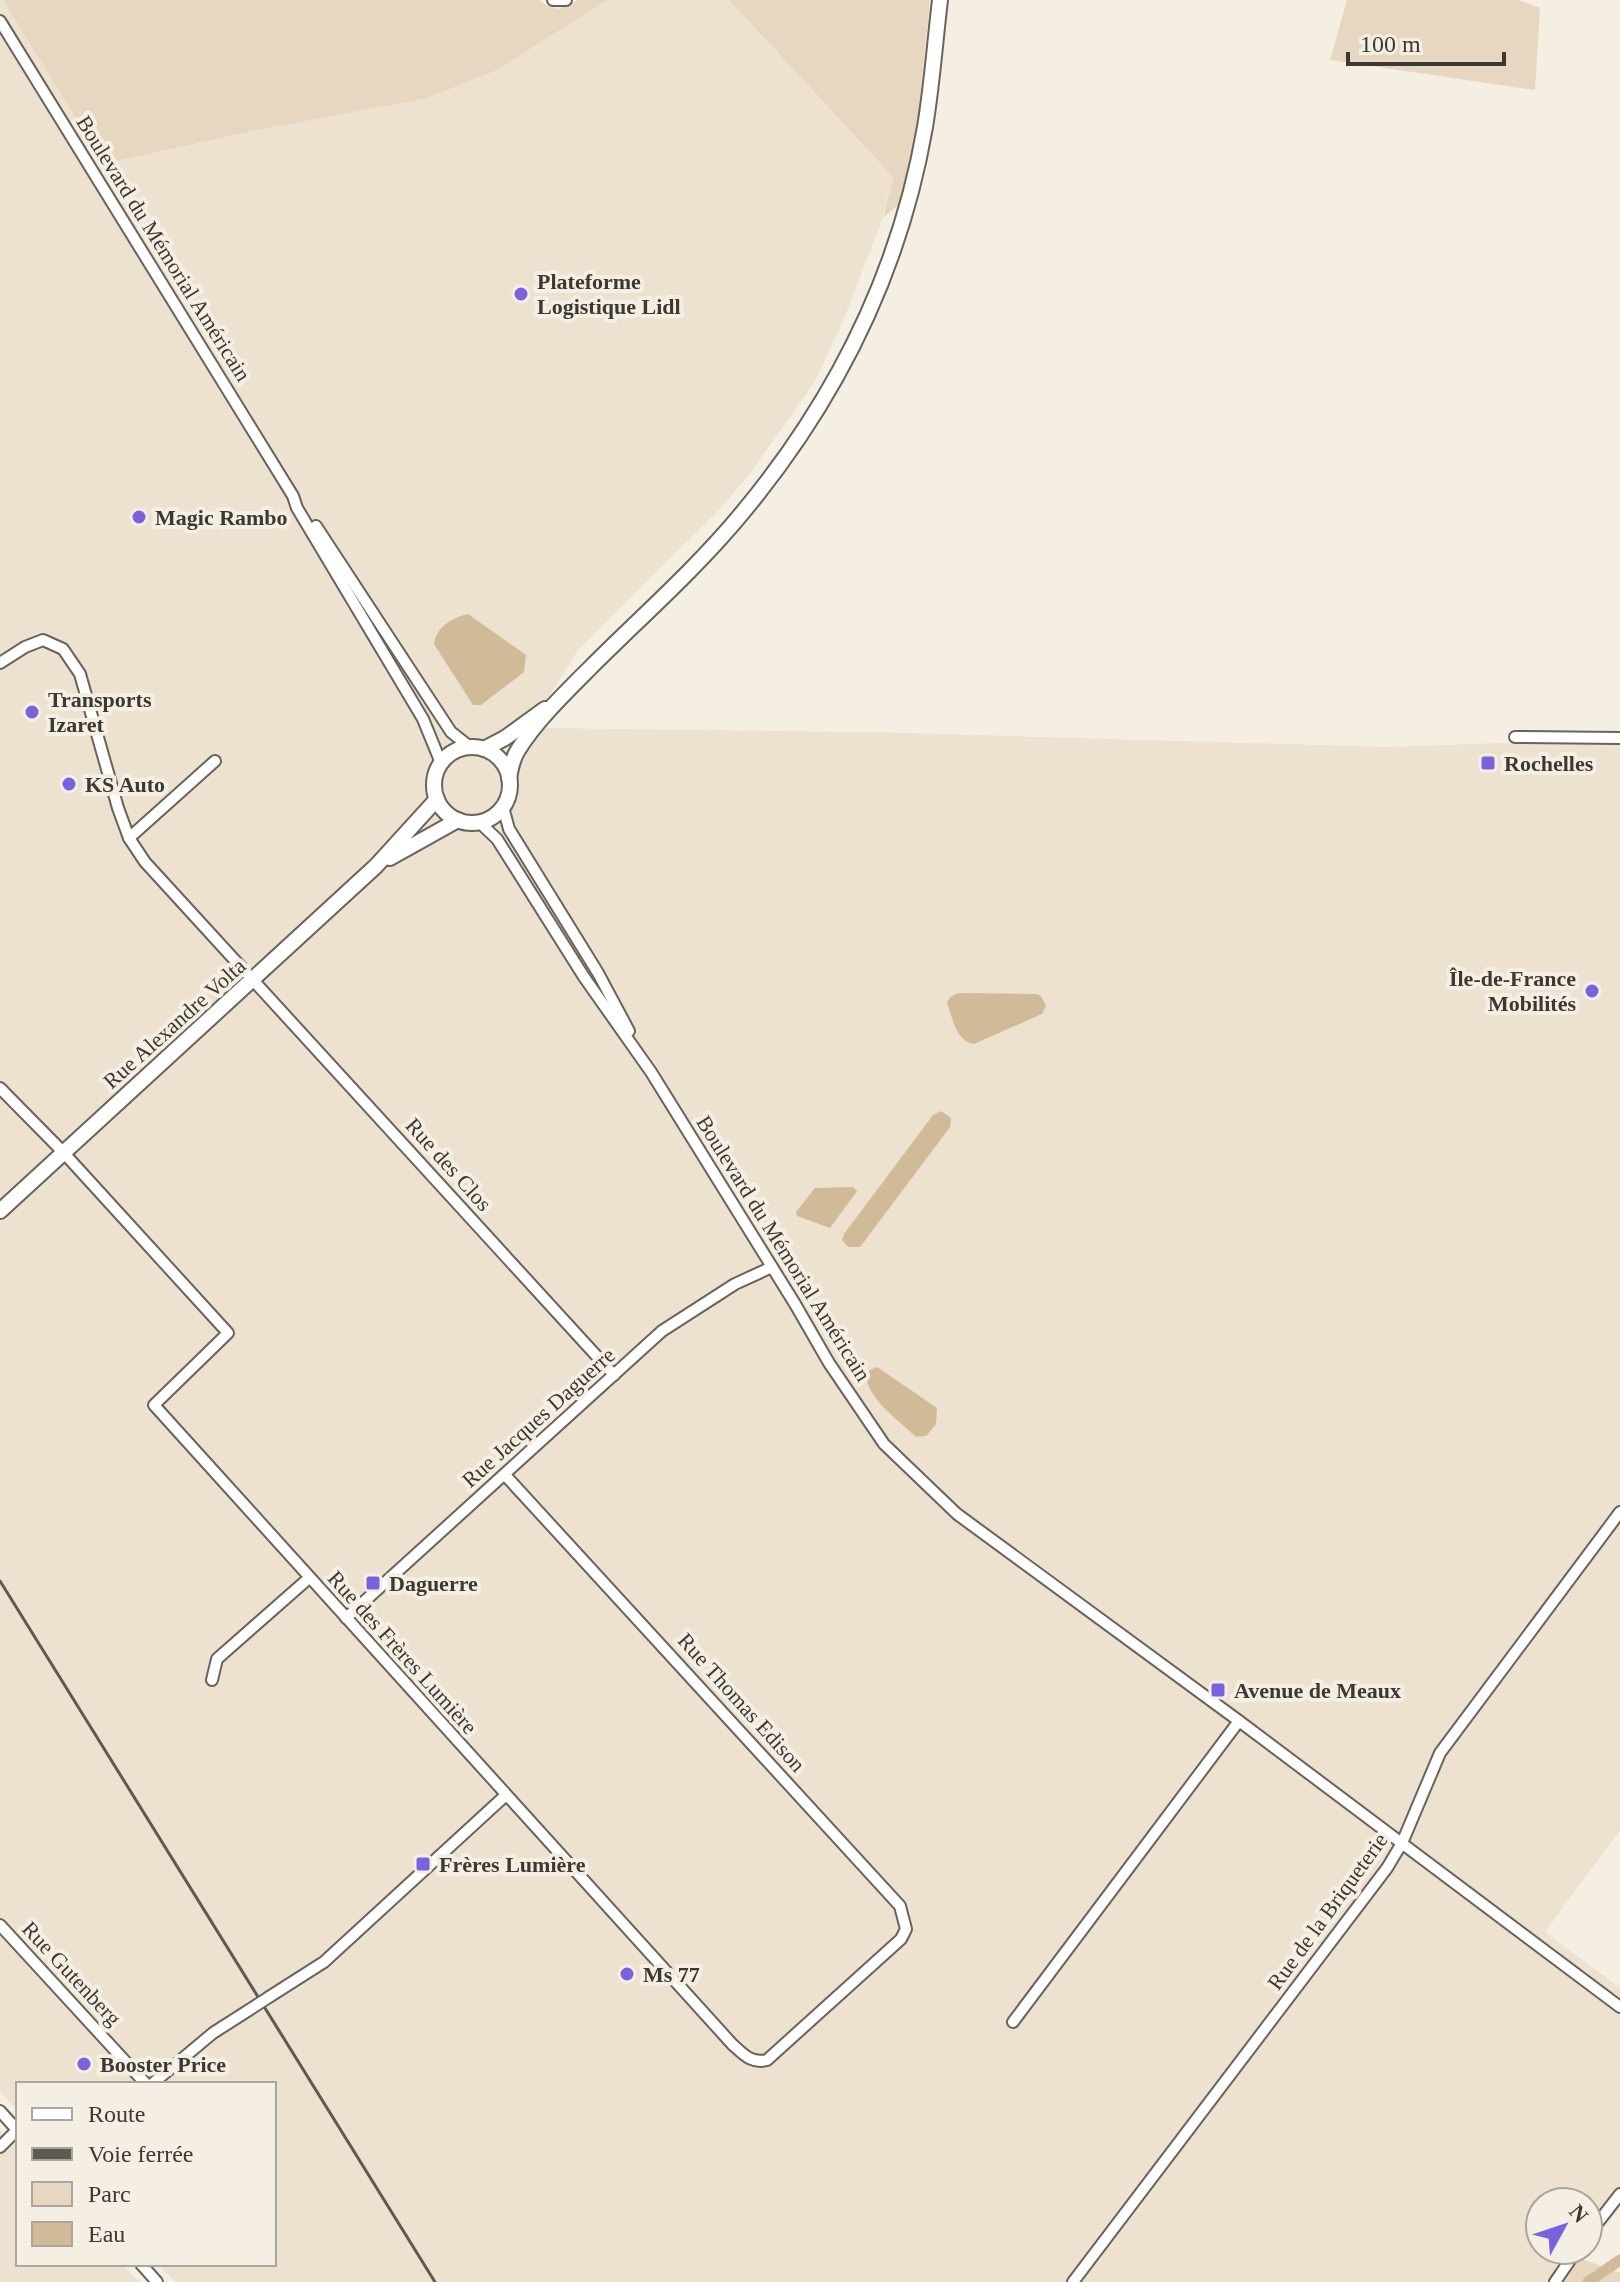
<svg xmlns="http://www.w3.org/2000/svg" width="1620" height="2282" viewBox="0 0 1620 2282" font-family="Georgia,serif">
<rect width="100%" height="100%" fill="#f5eee3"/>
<!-- built -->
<g fill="#ede1cf">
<path d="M0,0h3l102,164 152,-34 240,-60 110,-70h122l164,177 -13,49 -37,95 -29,62 -64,90 -30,36 -142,141 -30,48 -17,13 15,17 325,4 516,15 233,-8v1091l-75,102 75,56v220l-32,40v-46h-48v48h47l-23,32h-1389l-17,-18h116v-180h-256v27l-18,-20z"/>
<path d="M0,2130l18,20v114h104l17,18h-139z"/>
</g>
<!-- green -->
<g fill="#e7d7c0">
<path d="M3,0h536l5,4 14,5 20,-9h29l-110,70 -70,28 -170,32 -153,34z"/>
<path d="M729,0h201l-13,128 -13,63 -6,14 -15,13 10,-41z"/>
<path d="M1347,0h172l21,8 -5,82 -205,-30z"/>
<path d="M1579,2258l41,15v9h-56z"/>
</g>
<!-- water -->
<g fill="#d1ba97">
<path d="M468,614l58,41 -2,17 -43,33h-8l-39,-61c2,-17 18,-26 34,-30z"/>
<path d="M958,993l78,1 5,2 5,10 -4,8 -68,30c-18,-3 -21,-25 -27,-41l3,-6z"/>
<path d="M941,1111l10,7 -1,9 -90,120h-12l-6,-7 2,-6 89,-119z"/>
<path d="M853,1187l4,4 -27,37 -33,-12 -1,-4 19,-24z"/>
<path d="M877,1367l60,41 -1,16 -10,12 -10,1c-17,-17 -51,-39 -50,-65z"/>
</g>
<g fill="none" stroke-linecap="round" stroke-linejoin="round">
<!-- canal -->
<path stroke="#d1ba97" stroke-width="11" d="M1588,2282l32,-22"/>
<defs>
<g id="minor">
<path d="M553,0h13"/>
<path d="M0,21l293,475 4,12 126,211 18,44"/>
<path d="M316,526l135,206 19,15"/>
<path d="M0,663l25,-16 18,-7 20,9 17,25 38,134 11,30 16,24 469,513"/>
<path d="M1515,737l105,1"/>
<path d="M503,807l6,22 89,144 31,58"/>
<path d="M479,822l18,17 87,138 67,95 144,232 34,59 55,81 73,70 282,207 381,286"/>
<path d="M129,838l86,-77"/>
<path d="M0,1088l63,64 165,181 -74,72 578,639c11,10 19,20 35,16l134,-121 5,-10 -6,-23 -395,-431"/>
<path d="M346,1618l316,-287 73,-47 37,-17"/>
<path d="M212,1680l5,-21 92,-81"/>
<path d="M0,1925l146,159"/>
<path d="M269,1997l55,-35 182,-167"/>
<path d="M1013,2022l226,-301"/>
<path d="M152,2084l61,-51 36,-23"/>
<path d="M0,2111l18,20"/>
<path d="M0,2147l17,-17"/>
<path d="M1588,2235l32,-41"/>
<path d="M141,2264l16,18"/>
<path d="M1073,2282l314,-414 15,-25 38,-90 180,-241"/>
<path d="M1555,2282l22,-32"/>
</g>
<g id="major">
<circle cx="472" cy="785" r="38"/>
<path d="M484,749l21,-11 40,-29"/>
<path d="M509,778c2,-10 3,-19 9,-28 18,-29 48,-58 72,-82 51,-51 107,-100 153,-156 93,-112 157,-241 182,-385 7,-42 10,-85 15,-127"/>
<path d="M390,858l68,-38"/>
<path d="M0,1211l376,-345 61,-67"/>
</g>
</defs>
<!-- minor casing -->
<use href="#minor" stroke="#696359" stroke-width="14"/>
<!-- major casing -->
<use href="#major" stroke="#696359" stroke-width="18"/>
<!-- minor -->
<use href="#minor" stroke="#fff" stroke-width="10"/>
<!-- major -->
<use href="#major" stroke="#fff" stroke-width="14"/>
<!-- rail -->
<path stroke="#5d5953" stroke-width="3" d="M0,1581l435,701"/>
<defs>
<path id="minor-bridge" d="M249,2010l20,-13"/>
</defs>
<!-- minor-bridge casing -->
<use href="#minor-bridge" stroke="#696359" stroke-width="14" stroke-linecap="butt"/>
<!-- minor-bridge -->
<use href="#minor-bridge" stroke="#fff" stroke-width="10"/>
</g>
<!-- markers -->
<g fill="#7862dd" stroke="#f5eee3" stroke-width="3">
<circle cx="521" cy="294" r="8"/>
<circle cx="139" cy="517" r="8"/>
<circle cx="32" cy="712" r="8"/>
<rect x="1480" y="755" width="16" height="16" rx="4"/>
<circle cx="69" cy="784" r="8"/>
<circle cx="1592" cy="991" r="8"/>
<rect x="365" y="1575" width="16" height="16" rx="4"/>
<rect x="1210" y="1682" width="16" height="16" rx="4"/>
<rect x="415" y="1856" width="16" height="16" rx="4"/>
<circle cx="627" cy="1974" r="8"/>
<circle cx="84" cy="2064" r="8"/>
</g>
<g text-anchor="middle" stroke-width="8" stroke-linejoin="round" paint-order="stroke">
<!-- street labels -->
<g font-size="22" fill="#3c3934" stroke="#f5eee3">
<text transform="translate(164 248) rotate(58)" y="8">Boulevard du Mémorial Américain</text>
<text transform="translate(174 1023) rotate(-42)" y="8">Rue Alexandre Volta</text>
<text transform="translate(449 1164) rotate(48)" y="8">Rue des Clos</text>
<text transform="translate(784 1248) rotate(58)" y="8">Boulevard du Mémorial Américain</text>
<text transform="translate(538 1417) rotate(-42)" y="8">Rue Jacques Daguerre</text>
<text transform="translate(403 1652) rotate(48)" y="8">Rue des Frères Lumière</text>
<text transform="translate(742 1702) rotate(48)" y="8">Rue Thomas Edison</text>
<text transform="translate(1327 1911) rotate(-54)" y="8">Rue de la Briqueterie</text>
<text transform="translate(72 1973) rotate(47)" y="8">Rue Gutenberg</text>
</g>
<!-- poi labels -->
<g font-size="22" font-weight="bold" fill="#3c3934" stroke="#f5eee3" text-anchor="start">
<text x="537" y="289">Plateforme<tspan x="537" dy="25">Logistique Lidl</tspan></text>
<text x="155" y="525">Magic Rambo</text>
<text x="48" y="707">Transports<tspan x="48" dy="25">Izaret</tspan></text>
<text x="1504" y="771">Rochelles</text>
<text x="85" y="792">KS Auto</text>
<text x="1576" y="986" text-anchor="end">Île-de-France<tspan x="1576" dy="25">Mobilités</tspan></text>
<text x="389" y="1591">Daguerre</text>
<text x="1234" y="1698">Avenue de Meaux</text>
<text x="439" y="1872">Frères Lumière</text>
<text x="643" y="1982">Ms 77</text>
<text x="100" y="2072">Booster Price</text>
</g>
</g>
<!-- legend -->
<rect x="16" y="2082" width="260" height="184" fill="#f5eee3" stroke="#aba69d" stroke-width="2"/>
<rect x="32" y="2108" width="40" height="12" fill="#ffffff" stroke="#aba69d" stroke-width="2"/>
<text x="88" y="2122" font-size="24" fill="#3c3934">Route</text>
<rect x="32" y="2148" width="40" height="12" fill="#5d5953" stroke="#aba69d" stroke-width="2"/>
<text x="88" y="2162" font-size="24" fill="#3c3934">Voie ferrée</text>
<rect x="32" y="2182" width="40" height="24" fill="#e7d7c0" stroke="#aba69d" stroke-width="2"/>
<text x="88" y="2202" font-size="24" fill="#3c3934">Parc</text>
<rect x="32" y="2222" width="40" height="24" fill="#d1ba97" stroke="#aba69d" stroke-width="2"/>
<text x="88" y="2242" font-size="24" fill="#3c3934">Eau</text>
<!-- north arrow -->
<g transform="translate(1564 2226) rotate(50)"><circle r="38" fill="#f5eee3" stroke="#aba69d" stroke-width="2"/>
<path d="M0-6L14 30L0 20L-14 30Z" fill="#7862dd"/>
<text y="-12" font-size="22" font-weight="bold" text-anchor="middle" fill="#3c3934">N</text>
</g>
<!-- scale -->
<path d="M1348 52v12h156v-12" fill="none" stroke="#3c3934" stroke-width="4"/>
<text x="1360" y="52" font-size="24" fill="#3c3934" stroke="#f5eee3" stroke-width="6" paint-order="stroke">100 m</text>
</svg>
